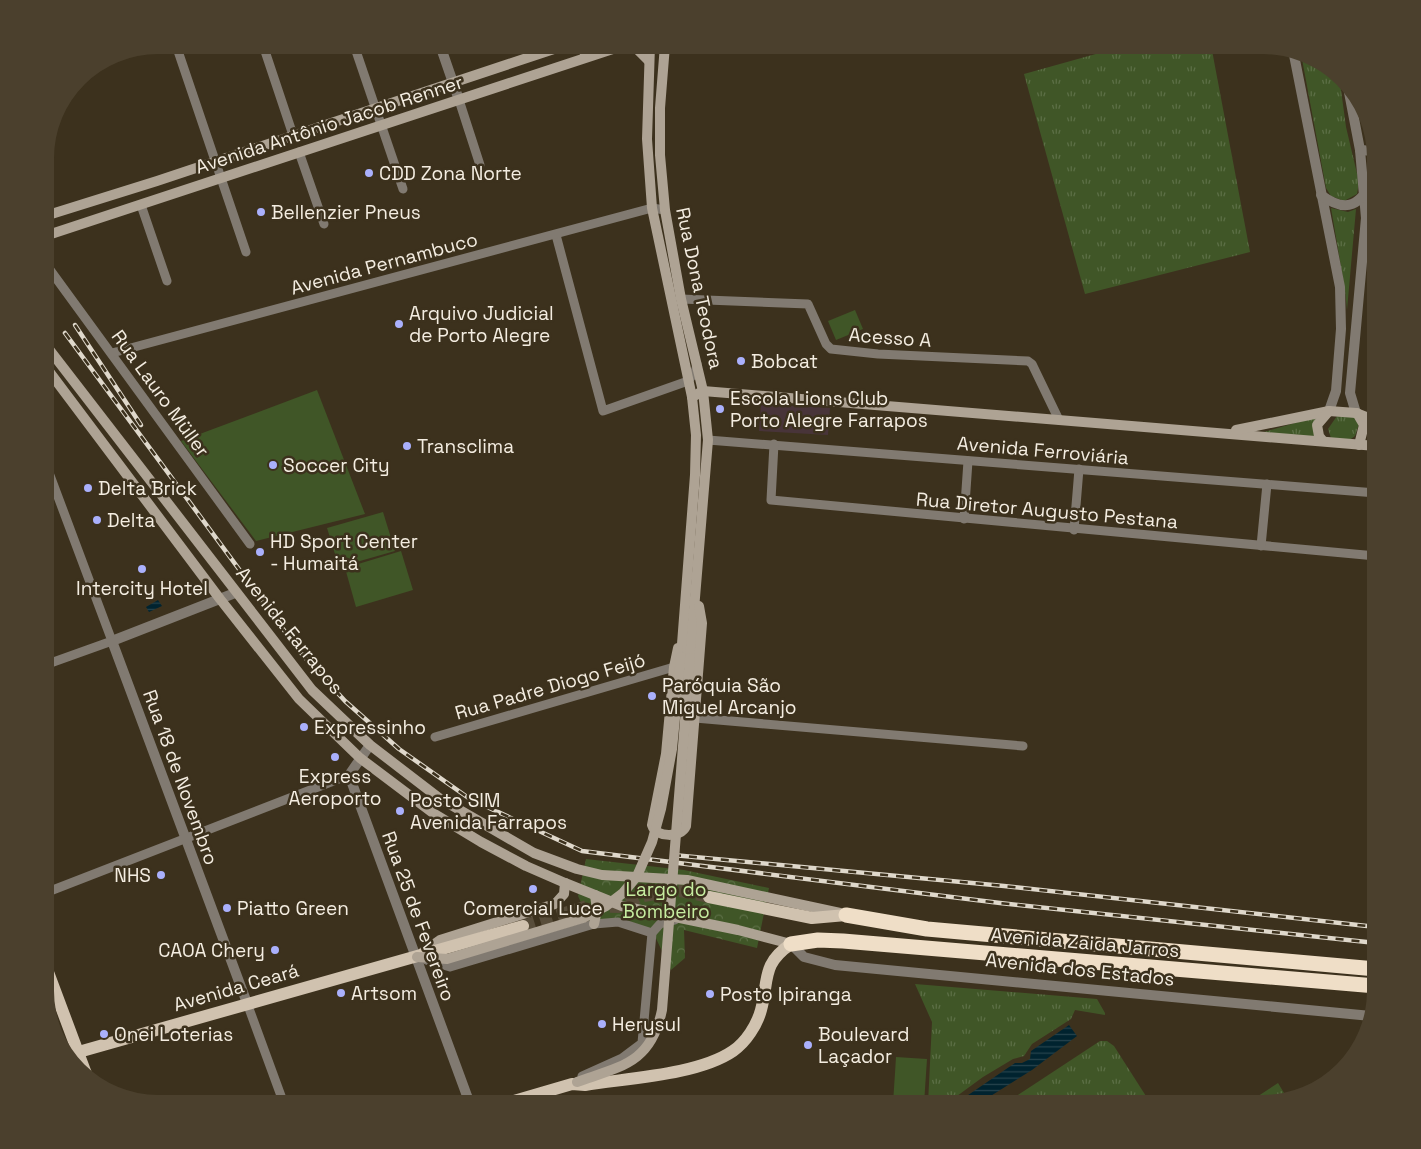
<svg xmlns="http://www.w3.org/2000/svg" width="1421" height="1149" viewBox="0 0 1421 1149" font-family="'Space Grotesk',sans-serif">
<defs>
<pattern id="grass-tufts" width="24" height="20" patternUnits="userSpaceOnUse" patternTransform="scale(1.25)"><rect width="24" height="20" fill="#405627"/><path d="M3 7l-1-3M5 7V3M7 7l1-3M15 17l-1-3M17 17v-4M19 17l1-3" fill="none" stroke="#5c6f46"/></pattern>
<pattern id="park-crowns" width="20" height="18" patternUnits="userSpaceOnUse" patternTransform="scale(1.25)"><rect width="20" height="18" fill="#405627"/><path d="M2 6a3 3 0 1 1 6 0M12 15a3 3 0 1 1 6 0" fill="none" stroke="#5c6f46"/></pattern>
<pattern id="water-rules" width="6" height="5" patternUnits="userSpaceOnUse" patternTransform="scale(1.25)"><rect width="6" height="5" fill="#00232f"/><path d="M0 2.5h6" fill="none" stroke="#26434d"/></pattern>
</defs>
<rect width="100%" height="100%" fill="#3c311d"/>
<!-- education -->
<path fill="#483439" d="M761,404l69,4 -2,27 -69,-4z"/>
<!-- grass -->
<g fill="url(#grass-tufts)">
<path d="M1128,45h83l39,207 -165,42 -61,-220z"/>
<path d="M1303,53l36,22 7,52 13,55 -2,12 -13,7 -13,-5 -5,-8 -24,-129z"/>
<path d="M1331,208l17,4 8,-3 -9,101 -2,-20z"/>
<path d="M1339,413l14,2 6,9 -4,12 -7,5 -17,-3 -3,-9z"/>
<path d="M1319,416l-5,22 -50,-6z"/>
<path d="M915,984l182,15 8,14v2l-30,-5 -4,9 -39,25 -8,12 -11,3 -30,18 -37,27h-18l4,-82z"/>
<path d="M1100,1041h7l7,5 37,58h-147z"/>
<path d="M1278,1083l9,15 -24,6h-17z"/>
</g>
<!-- park -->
<path fill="url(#park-crowns)" d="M586,859l98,11 85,18 -12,60 -73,-18 1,28 -14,12 -19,-40c-24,-11 -36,-13 -62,-8l-12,-26z"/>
<!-- pitch -->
<g fill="#405627">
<path d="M855,310l8,19 -27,11 -8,-19z"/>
<path d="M317,390l48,124 -109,27 -75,-100z"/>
<path d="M383,512l12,39 -56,16 -12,-39z"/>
<path d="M401,551l12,39 -57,17 -11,-39z"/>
<path d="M896,1057l31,2 -3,45h-31z"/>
</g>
<!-- water -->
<g fill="url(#water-rules)">
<path d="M158,600l4,6 -13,6 -3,-5z"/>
<path d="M1069,1025l8,11 -45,34 -54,34h-23l60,-41h7l8,-4 1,-8z"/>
</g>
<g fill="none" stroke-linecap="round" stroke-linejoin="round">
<!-- primary-tunnel -->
<path stroke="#584d3a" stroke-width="12" stroke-dasharray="12 6" stroke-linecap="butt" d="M523,926l64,-20 32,1 20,-10 22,-4 19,-2 29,6"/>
<!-- minor -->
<g stroke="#817a71" stroke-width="9">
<path d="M176,45l70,207"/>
<path d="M263,45l30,90"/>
<path d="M354,45l49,144"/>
<path d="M459,100l21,65"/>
<path d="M299,152l25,72"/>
<path d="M141,205l26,76"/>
<path d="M556,235l47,176 85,-30 7,-9 2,-8"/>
<path d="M45,263l205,281"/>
<path d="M681,299l127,5 18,40 5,5 47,5 150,7 4,3 27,56"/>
<path d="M112,353l540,-145 13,2"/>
<path d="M708,440l668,53"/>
<path d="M774,444l-3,56 605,56"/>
<path d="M964,519l4,-58"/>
<path d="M1074,530l5,-61"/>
<path d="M1261,546l6,-62"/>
<path d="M45,665l67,-24 -67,-179"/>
<path d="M695,718l328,28"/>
<path d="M435,737l239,-70"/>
<path d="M45,893l304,-118"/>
<path d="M426,960l24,7 144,-43 24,-2 34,11"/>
<path d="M247,1003l37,101"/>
<path d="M582,1076l40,-18 20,-15 10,-110 8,-9 15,-4"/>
</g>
<!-- tertiary -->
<g stroke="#817a71" stroke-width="10">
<path d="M440,45l19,55"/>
<path d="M1293,50l47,237 1,42 -5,62 -7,20"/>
<path d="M1348,87l12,63 6,68 -16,175 6,20"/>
<path d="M1360,150l14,1"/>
<path d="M1321,195c27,20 38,9 55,-16"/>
<path d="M235,593l-123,48 135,362"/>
<path d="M370,745l-21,30 121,329"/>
<path d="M791,944l13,13 31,8 536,51"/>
</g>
<!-- secondary -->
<g stroke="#aea394" stroke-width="10">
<path d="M582,45l4,12"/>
<path d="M628,45l8,3 13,13"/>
<path d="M650,45l-3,94 5,69 40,189 4,38 -1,40 -14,182"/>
<path d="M665,45l-5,63v47l5,55 16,89 22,92 5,49 -18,218"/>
<path d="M45,216l112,-35 409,-136"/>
<path d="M45,236l580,-191"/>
<path d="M45,344l267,346 58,55 69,53 95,55 43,16 25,6 85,5 153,33"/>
<path d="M45,366l175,233 79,100 61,59 73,55 48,29 45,24 39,17 57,23 116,24 53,14"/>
<path d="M692,397l11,-6 673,55"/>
<path d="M1357,413l7,12 -5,20"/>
<path d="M1236,430l93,-19 27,2 20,8"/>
<path d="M1323,441l-4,-5 -2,-11 12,-14"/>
<path d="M678,648l-4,19 -8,87 -14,71c4,13 29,13 34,1l16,-203 -3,-17"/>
<path d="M594,924l3,-14 -2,-15"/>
<path d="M423,952l17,-12 115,-36 9,-10 1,-11"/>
</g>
<!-- primary -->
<g stroke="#d0c2af" stroke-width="12">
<path d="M709,897l103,21 34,-3"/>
<path d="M45,964l43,115"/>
<path d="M68,1055l455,-129"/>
<path d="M504,1104l68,-20 13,1c43,-7 113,-10 148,-34 13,-9 24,-26 28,-41 8,-29 0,-46 30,-66"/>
</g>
<!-- motorway -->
<g stroke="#efdec7" stroke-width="15">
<path d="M846,915l81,14 449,40"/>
<path d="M791,944l27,-4 25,1 533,45"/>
</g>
<defs>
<g id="rail">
<path d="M75,325l66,100"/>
<path d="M65,333l235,319 45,49 54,48 71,50 112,52 418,52 376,40"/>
<path d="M673,855l331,31 372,41"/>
</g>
</defs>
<!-- rail casing -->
<use href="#rail" stroke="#dfd8cb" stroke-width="4.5"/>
<!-- rail -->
<use href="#rail" stroke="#3c311d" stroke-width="2.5" stroke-dasharray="8" stroke-linecap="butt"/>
<!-- secondary-bridge -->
<g stroke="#aea394" stroke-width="10">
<path d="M417,957l30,2 136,-41 23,-12 17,-13 14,-17 15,-34 9,-33 11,-60 9,-92"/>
<path d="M577,1082c45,-16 74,-19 85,-72l28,-352"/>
</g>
</g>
<!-- markers -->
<g fill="#aab0fc" stroke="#3c311d" stroke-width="2">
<circle cx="369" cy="173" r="5"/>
<circle cx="261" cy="212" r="5"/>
<circle cx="399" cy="324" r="5"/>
<circle cx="741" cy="361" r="5"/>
<circle cx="720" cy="409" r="5"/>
<circle cx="407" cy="446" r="5"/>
<circle cx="273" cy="465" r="5"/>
<circle cx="88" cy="488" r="5"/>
<circle cx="97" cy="520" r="5"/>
<circle cx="260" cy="552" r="5"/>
<circle cx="142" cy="569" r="5"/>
<circle cx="652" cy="696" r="5"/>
<circle cx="304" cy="727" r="5"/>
<circle cx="335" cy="757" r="5"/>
<circle cx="400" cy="811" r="5"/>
<circle cx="161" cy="875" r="5"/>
<circle cx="533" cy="889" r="5"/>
<circle cx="227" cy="908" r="5"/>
<circle cx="275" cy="950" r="5"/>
<circle cx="341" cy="993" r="5"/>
<circle cx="710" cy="994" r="5"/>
<circle cx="602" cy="1024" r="5"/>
<circle cx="104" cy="1034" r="5"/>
<circle cx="808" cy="1045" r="5"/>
</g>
<g text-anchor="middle" stroke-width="5" stroke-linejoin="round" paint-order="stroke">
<!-- street labels -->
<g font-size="19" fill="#f4ede1" stroke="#3c311d">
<text transform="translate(329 124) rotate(-18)" y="7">Avenida Antônio Jacob Renner</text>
<text transform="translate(384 263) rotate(-15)" y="7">Avenida Pernambuco</text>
<text transform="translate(700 288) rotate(78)" y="7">Rua Dona Teodora</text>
<text transform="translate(890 337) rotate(4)" y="7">Acesso A</text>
<text transform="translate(161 393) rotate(54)" y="7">Rua Lauro Müller</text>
<text transform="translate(1043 450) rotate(5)" y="7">Avenida Ferroviária</text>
<text transform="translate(1047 510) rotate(5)" y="7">Rua Diretor Augusto Pestana</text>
<text transform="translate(290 630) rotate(51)" y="7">Avenida Farrapos</text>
<text transform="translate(550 686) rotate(-16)" y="7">Rua Padre Diogo Feijó</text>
<text transform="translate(181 777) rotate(70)" y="7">Rua 18 de Novembro</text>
<text transform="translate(419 916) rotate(70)" y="7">Rua 25 de Fevereiro</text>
<text transform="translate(1085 942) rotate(5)" y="7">Avenida Zaida Jarros</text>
<text transform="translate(1080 969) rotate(6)" y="7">Avenida dos Estados</text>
<text transform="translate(236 987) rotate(-16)" y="7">Avenida Ceará</text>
</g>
<!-- poi labels -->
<g font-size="19" fill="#f4ede1" stroke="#3c311d" text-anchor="start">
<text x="379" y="180">CDD Zona Norte</text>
<text x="271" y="219">Bellenzier Pneus</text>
<text x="409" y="320">Arquivo Judicial<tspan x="409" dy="22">de Porto Alegre</tspan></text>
<text x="751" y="368">Bobcat</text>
<text x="730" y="405">Escola Lions Club<tspan x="730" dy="22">Porto Alegre Farrapos</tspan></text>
<text x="417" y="453">Transclima</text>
<text x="283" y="472">Soccer City</text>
<text x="98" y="495">Delta Brick</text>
<text x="107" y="527">Delta</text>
<text x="270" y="548">HD Sport Center<tspan x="270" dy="22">- Humaitá</tspan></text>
<text x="142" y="595" text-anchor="middle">Intercity Hotel</text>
<text x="662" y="692">Paróquia São<tspan x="662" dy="22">Miguel Arcanjo</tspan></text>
<text x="314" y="734">Expressinho</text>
<text x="335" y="783" text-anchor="middle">Express<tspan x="335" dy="22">Aeroporto</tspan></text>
<text x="410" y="807">Posto SIM<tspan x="410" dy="22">Avenida Farrapos</tspan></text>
<text x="151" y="882" text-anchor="end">NHS</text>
<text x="237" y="915">Piatto Green</text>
<text x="533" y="915" text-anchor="middle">Comercial Luce</text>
<text x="265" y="957" text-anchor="end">CAOA Chery</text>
<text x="351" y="1000">Artsom</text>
<text x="720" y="1001">Posto Ipiranga</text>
<text x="612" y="1031">Herysul</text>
<text x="114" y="1041">Onei Loterias</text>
<text x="818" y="1041">Boulevard<tspan x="818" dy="22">Laçador</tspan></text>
</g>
<!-- park labels -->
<g font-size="19" fill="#c6eda0" stroke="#3c311d">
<text x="666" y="896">Largo do<tspan x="666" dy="22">Bombeiro</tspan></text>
</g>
</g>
<!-- crop -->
<path d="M0 0H1421V1149H0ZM158 54H1263A104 104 0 0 1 1367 158V991A104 104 0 0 1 1263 1095H158A104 104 0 0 1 54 991V158A104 104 0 0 1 158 54Z" fill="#4b402d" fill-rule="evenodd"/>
</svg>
